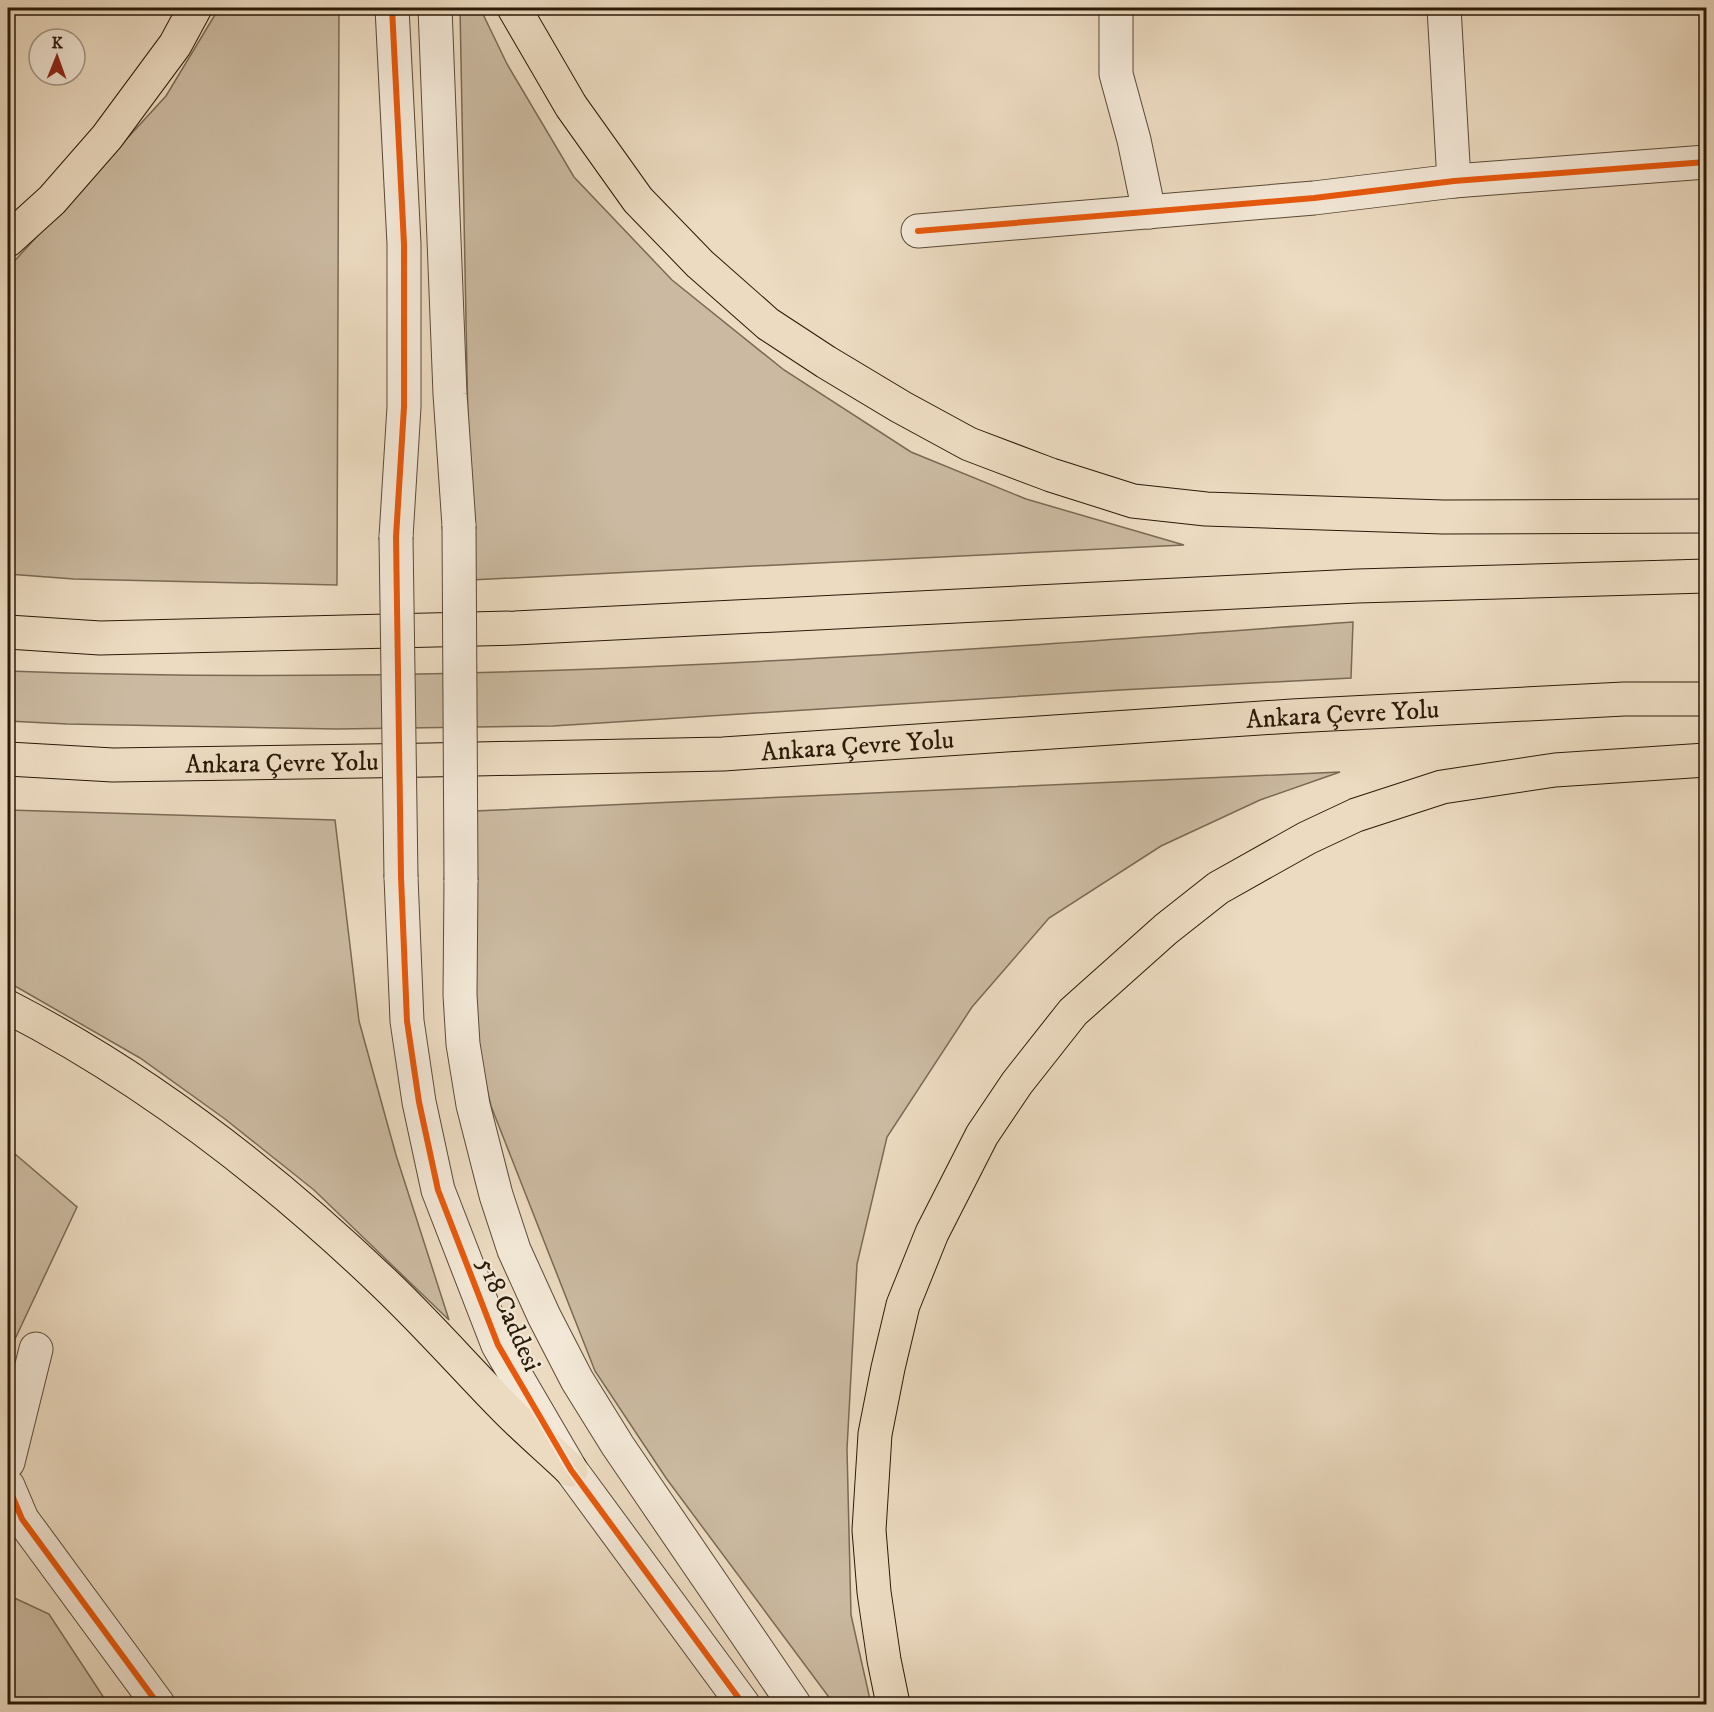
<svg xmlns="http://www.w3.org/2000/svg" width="1714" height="1712" viewBox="0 0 1714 1712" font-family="'IM FELL DW Pica',serif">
<rect width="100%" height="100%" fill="#ecdbc1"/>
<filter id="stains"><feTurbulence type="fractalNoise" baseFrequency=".00333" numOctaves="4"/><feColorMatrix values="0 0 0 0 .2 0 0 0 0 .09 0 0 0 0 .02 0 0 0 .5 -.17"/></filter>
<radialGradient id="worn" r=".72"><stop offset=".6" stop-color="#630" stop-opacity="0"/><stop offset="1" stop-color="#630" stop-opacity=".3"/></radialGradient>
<!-- green -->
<g fill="#cbbaa1" stroke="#7a6a54" stroke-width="1.5">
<path d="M219,8h120l-2,577 -263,-6 -66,-5v-306l158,-172z"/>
<path d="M460,8h20l27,56 67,113 98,103 112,90 127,82 115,47 158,46 -713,35z"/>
<path d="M1353,622l-2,56 -231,12 -567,36 -217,3 -269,-5 -59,-3v-50c448,17 897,-16 1345,-49z"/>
<path d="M1340,772l-80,28 -99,46 -112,72 -77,89 -85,130 -30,127 -10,185 4,166 20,89h-37l-168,-226 -71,-107 -104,-265 -22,-92 5,-203z"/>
<path d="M8,810l327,10 24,201 37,134 53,165 -135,-130 -89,-71 -85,-61 -132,-76z"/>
<path d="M8,1148l69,59 -69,147z"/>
<path d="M8,1595l41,19 59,90h-100z"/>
</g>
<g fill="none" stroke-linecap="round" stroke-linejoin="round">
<defs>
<g id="minor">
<path d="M392,8l12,236v163l-8,130"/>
<path d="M435,8l15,386 9,132"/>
<path d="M1116,8v66l18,66 15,72"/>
<path d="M1444,8l10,173"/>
<path d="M918,231l396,-33 140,-17 252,-19"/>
<path d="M401,877l6,144 12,81 19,88 60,155 73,125 172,234"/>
<path d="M461,880l-1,115 3,49 10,61 23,90 18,55 30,66 33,64 41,66 176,258"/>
<path d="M8,1462l28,-113"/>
<path d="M8,1486l14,33 136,185"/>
</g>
<g id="highway">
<path d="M514,8l57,98 67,94 62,64 68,60 58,38 75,45 68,37 82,31 82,26 73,8 237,8 263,-1"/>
<path d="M8,240l44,-40 55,-63 68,-92 20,-37"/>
<path d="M8,632l92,6 415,-10 842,-42 349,-10"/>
<path id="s1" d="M8,759l105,6 316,-5 294,-6 569,-38 332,-17h82"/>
<path d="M8,1007c138,71 264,169 376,276 41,39 78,81 117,121 22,23 47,44 70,66"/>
<path d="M893,1704l-9,-44 -10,-68 -5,-62 6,-96 13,-66 15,-63 29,-72 50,-98 35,-52 56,-71 93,-83 52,-41 89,-50 49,-23 86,-28 113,-17 151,-10"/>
</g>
</defs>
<!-- minor casing -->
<use href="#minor" stroke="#5a4a36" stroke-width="35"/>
<!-- highway casing -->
<use href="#highway" stroke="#2a1a07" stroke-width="35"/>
<!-- minor -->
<use href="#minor" stroke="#f3e8d7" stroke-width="33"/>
<!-- highway -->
<use href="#highway" stroke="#ecdbc1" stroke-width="33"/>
<defs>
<g id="minor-bridge">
<path d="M459,526l2,354"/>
<path d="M396,537l5,340"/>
</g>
</defs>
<!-- minor-bridge casing -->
<use href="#minor-bridge" stroke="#5a4a36" stroke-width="35" stroke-linecap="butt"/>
<!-- minor-bridge -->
<use href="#minor-bridge" stroke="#f3e8d7" stroke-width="33"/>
<defs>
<g id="cycleway">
<path d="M392,8l12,236v163l-8,130 5,340 6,144 12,81 19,88 60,155 73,125 172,234"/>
<path d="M918,231l396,-33 140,-17 252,-19"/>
<path d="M8,1486l14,33 136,185"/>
</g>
</defs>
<!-- cycleway casing -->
<use href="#cycleway" stroke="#f3e8d7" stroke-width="10"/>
<!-- cycleway -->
<use href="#cycleway" stroke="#e8590c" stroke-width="6"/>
</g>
<g text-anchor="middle" stroke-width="4.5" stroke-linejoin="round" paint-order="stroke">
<!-- street labels -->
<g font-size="26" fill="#2a1a07" stroke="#f3e8d7">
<text dy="9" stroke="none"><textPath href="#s1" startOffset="1336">Ankara Çevre Yolu</textPath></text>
<text dy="9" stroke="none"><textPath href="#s1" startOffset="850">Ankara Çevre Yolu</textPath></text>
<text dy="9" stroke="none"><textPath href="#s1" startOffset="274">Ankara Çevre Yolu</textPath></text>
<text transform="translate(510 1314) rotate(66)" y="9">518 Caddesi</text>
</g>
</g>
<!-- margin -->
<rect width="1714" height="1712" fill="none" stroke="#ecdbc1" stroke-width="30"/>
<rect x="9" y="9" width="1696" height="1694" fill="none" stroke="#2a1a07" stroke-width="3"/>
<rect x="15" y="15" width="1684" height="1682" fill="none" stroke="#2a1a07" stroke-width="1.5"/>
<!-- north arrow -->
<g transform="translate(57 57) rotate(1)"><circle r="28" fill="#f3e8d7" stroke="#a39684" stroke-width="1.5"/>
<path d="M0-4.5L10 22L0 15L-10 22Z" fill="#8f2418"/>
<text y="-9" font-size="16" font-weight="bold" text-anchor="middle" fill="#2a1a07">K</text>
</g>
<rect width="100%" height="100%" filter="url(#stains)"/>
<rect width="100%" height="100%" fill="url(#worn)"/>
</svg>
